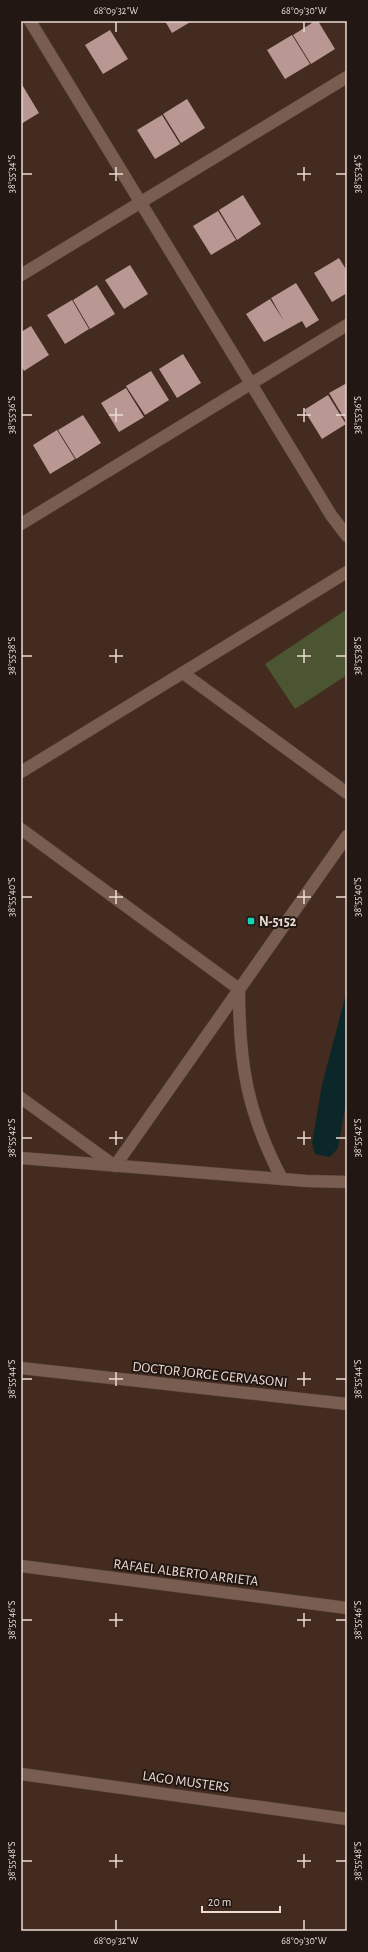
<svg xmlns="http://www.w3.org/2000/svg" width="368" height="1952" viewBox="0 0 368 1952" font-family="'Alegreya Sans',sans-serif">
<rect width="100%" height="100%" fill="#432b20"/>
<!-- green -->
<path fill="#4c5532" d="M347,609v66l-52,34 -30,-45z"/>
<!-- water -->
<path fill="#0b272a" d="M347,990v107l-9,51 -8,9 -15,-3 -3,-11 10,-58z"/>
<!-- building -->
<g fill="#b99893">
<path d="M165,21h27l-20,12z"/>
<path d="M315,21h3l17,28 -24,15 -18,-29z"/>
<path d="M110,30l18,29 -25,15 -18,-29z"/>
<path d="M292,35l18,29 -25,15 -18,-29z"/>
<path d="M21,83l18,30 -18,11z"/>
<path d="M187,99l18,29 -24,15 -18,-29z"/>
<path d="M162,115l18,29 -25,15 -18,-29z"/>
<path d="M243,195l18,29 -24,16 -18,-30z"/>
<path d="M218,211l18,29 -25,15 -18,-29z"/>
<path d="M339,258l8,13v22l-15,9 -18,-29z"/>
<path d="M130,265l18,29 -24,15 -19,-29z"/>
<path d="M296,283l23,37 -13,8 -4,-7 -38,21 -18,-28 24,-15 14,22 -13,-23z"/>
<path d="M97,285l18,29 -25,15 -17,-29z"/>
<path d="M72,300l17,29 -24,15 -18,-29z"/>
<path d="M31,326l18,29 -25,16 -3,-6v-33z"/>
<path d="M183,354l18,29 -24,15 -18,-29z"/>
<path d="M151,371l18,29 -24,15 -19,-29z"/>
<path d="M347,383v40l-18,-30z"/>
<path d="M126,388l18,29 -25,15 -18,-29z"/>
<path d="M328,395l18,29 -24,15 -18,-29z"/>
<path d="M83,415l18,28 -25,16 -18,-29z"/>
<path d="M57,430l18,29 -25,15 -17,-29z"/>
</g>
<g fill="none" stroke-linecap="round" stroke-linejoin="round">
<defs>
<g id="minor">
<path d="M30,21l301,494 16,21"/>
<path d="M21,275l326,-198"/>
<path d="M21,524l326,-199"/>
<path d="M183,673l164,120"/>
<path d="M21,772l326,-200"/>
<path d="M21,829l218,160"/>
<path d="M239,989c0,75 8,123 43,190"/>
<path d="M21,1098l94,68 232,-330"/>
<path d="M21,1158l286,23 40,1"/>
<path d="M21,1368l326,36"/>
<path d="M21,1566l326,42"/>
<path d="M21,1774l326,45"/>
</g>
</defs>
<!-- minor casing -->
<use href="#minor" stroke="#5c473d" stroke-width="13"/>
<!-- minor -->
<use href="#minor" stroke="#785d50" stroke-width="12"/>
</g>
<!-- ticks -->
<path fill="none" stroke="#ecdcd4" stroke-width="1.5" d="M116,22v10M304,22v10M116,167v14M304,167v14M22,174h10M109,174h14M297,174h14M336,174h10M116,408v14M304,408v14M22,415h10M109,415h14M297,415h14M336,415h10M116,649v14M304,649v14M22,656h10M109,656h14M297,656h14M336,656h10M116,890v14M304,890v14M22,897h10M109,897h14M297,897h14M336,897h10M116,1131v14M304,1131v14M22,1138h10M109,1138h14M297,1138h14M336,1138h10M116,1372v14M304,1372v14M22,1379h10M109,1379h14M297,1379h14M336,1379h10M116,1613v14M304,1613v14M22,1620h10M109,1620h14M297,1620h14M336,1620h10M116,1854v14M304,1854v14M22,1861h10M109,1861h14M297,1861h14M336,1861h10M116,1920v10M304,1920v10"/>
<!-- markers -->
<rect fill="#14d5b3" stroke="#221712" stroke-width="1.5" x="247" y="917" width="8" height="8" rx="2"/>
<g text-anchor="middle" stroke-width="4" stroke-linejoin="round" paint-order="stroke">
<!-- poi labels -->
<g font-size="14" font-weight="bold" fill="#ecdcd4" stroke="#221712" text-anchor="start">
<text x="259" y="926">N-5152</text>
</g>
<!-- street labels -->
<g font-size="14" fill="#ecdcd4" stroke="#221712">
<text transform="translate(210 1374) rotate(6)" y="5">DOCTOR JORGE GERVASONI</text>
<text transform="translate(186 1572) rotate(7)" y="5">RAFAEL ALBERTO ARRIETA</text>
<text transform="translate(186 1781) rotate(8)" y="5">LAGO MUSTERS</text>
</g>
</g>
<!-- border -->
<rect width="368" height="1952" fill="none" stroke="#221712" stroke-width="44"/>
<!-- scale -->
<path d="M202 1906v6h78v-6" fill="none" stroke="#ecdcd4" stroke-width="2"/>
<text x="208" y="1906" font-size="12" fill="#ecdcd4" stroke="#221712" stroke-width="3" paint-order="stroke">20 m</text>
<rect x="22" y="22" width="324" height="1908" fill="none" stroke="#ecdcd4" stroke-width="1.5"/>
<g font-size="10" text-anchor="middle" fill="#ecdcd4">
<text x="116" y="14">68°09'32"W</text>
<text x="304" y="14">68°09'30"W</text>
<text transform="translate(11 174) rotate(-90)" y="4">38°55'34"S</text>
<text transform="translate(357 174) rotate(-90)" y="4">38°55'34"S</text>
<text transform="translate(11 415) rotate(-90)" y="4">38°55'36"S</text>
<text transform="translate(357 415) rotate(-90)" y="4">38°55'36"S</text>
<text transform="translate(11 656) rotate(-90)" y="4">38°55'38"S</text>
<text transform="translate(357 656) rotate(-90)" y="4">38°55'38"S</text>
<text transform="translate(11 897) rotate(-90)" y="4">38°55'40"S</text>
<text transform="translate(357 897) rotate(-90)" y="4">38°55'40"S</text>
<text transform="translate(11 1138) rotate(-90)" y="4">38°55'42"S</text>
<text transform="translate(357 1138) rotate(-90)" y="4">38°55'42"S</text>
<text transform="translate(11 1379) rotate(-90)" y="4">38°55'44"S</text>
<text transform="translate(357 1379) rotate(-90)" y="4">38°55'44"S</text>
<text transform="translate(11 1620) rotate(-90)" y="4">38°55'46"S</text>
<text transform="translate(357 1620) rotate(-90)" y="4">38°55'46"S</text>
<text transform="translate(11 1861) rotate(-90)" y="4">38°55'48"S</text>
<text transform="translate(357 1861) rotate(-90)" y="4">38°55'48"S</text>
<text x="116" y="1944">68°09'32"W</text>
<text x="304" y="1944">68°09'30"W</text>
</g>
</svg>
